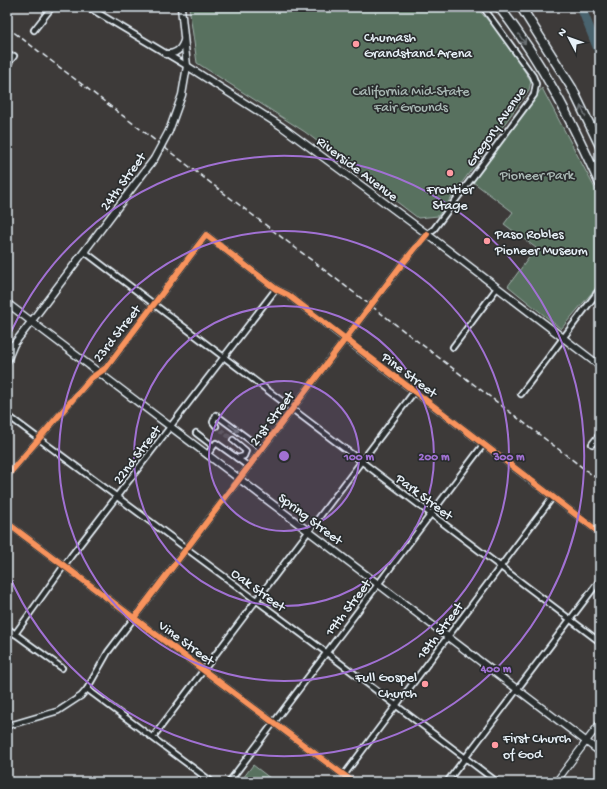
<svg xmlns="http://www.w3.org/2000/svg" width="607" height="789" viewBox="0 0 607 789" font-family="'Gochi Hand',sans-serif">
<rect width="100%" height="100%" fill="#3d3a39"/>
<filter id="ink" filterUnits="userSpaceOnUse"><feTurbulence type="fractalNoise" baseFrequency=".025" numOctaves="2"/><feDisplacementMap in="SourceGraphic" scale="8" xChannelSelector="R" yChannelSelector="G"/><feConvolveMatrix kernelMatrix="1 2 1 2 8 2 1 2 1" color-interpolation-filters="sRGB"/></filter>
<g filter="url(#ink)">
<!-- green -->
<g fill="#59715f" stroke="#a0b1ac">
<path d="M189,7h287l24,27 31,47 -2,9 -91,126 -20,2 -113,-86 -108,-69z"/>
<path d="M542,88l58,110v85l-39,46 -53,-43 28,-38 -32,-24 9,-12 -40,-30z"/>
<path d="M253,765l22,17h-35z"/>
</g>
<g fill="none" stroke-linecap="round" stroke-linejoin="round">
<!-- river -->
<path stroke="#4a636e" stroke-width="9" d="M581,7l19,47"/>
<!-- minor-tunnel -->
<path stroke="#575556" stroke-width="4.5" stroke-dasharray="4.5 2" stroke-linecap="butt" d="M216,426l17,14"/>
<defs>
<g id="minor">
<path d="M88,7l99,59"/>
<path d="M34,30l18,-23"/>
<path d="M7,65l7,-9"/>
<path d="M427,234l7,-5 100,-134 2,-11 -3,-8 -50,-69"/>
<path d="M85,252l515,390"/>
<path d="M453,347l44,-59"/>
<path d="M521,394l79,-105"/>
<path d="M7,415l320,238 170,129"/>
<path d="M216,426l-3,-4 3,-7 46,34"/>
<path d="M196,433l17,13"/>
<path d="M592,444l8,-10"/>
<path d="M207,455l9,-12 21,15 7,-2 2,-5 -13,-11"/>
<path d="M237,458l12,9"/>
<path d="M7,476l84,-98 15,-10 100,-133 70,54 12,6 57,44"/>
<path d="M7,628l55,40"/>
<path d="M15,634l56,-78 205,-267"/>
<path d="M87,689l125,93"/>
<path d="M7,726l51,-15 23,-15 6,-7 21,-37 26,-34"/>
<path d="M153,737l261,-345"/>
<path d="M344,775l208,-277"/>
<path d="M229,782l254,-337"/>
<path d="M447,782l153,-202"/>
</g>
<g id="tertiary">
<path d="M345,339l255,194"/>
<path d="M7,523l346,259"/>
<path d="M134,618l265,-350 28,-34"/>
<path d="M556,782l44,-59"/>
</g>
<g id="secondary">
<path d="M166,54c10,0 15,-4 18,-13"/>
<path d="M187,66l94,60 146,108 173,132"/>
<path d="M169,131l13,-36 5,-29 -6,-59"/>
<path d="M7,303l593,449"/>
<path d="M7,349l7,-5 17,-22 123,-163"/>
<path d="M7,361l7,-17"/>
</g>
<g id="motorway">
<path d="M499,7c43,54 73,115 101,177"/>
<path d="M521,7l51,81 28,58"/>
</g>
</defs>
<!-- minor casing -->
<use href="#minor" stroke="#e8f1f8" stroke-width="8"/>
<!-- tertiary casing -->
<use href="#tertiary" stroke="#e8f1f8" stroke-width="8"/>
<!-- secondary casing -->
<use href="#secondary" stroke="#e8f1f8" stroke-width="9"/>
<!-- motorway casing -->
<use href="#motorway" stroke="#e8f1f8" stroke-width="11"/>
<!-- minor -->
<use href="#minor" stroke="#2a2d2e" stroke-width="4.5"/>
<!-- tertiary -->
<use href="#tertiary" stroke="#2a2d2e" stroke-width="5.5"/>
<!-- secondary -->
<use href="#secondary" stroke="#2a2d2e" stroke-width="6"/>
<!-- motorway -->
<use href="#motorway" stroke="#2a2d2e" stroke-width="8"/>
<!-- rail -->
<path stroke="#e8f1f8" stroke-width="1.5" stroke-dasharray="6 3" stroke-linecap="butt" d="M7,27l593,454"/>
<defs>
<path id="secondary-bridge" d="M154,159l15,-28"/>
</defs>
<!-- secondary-bridge casing -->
<use href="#secondary-bridge" stroke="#e8f1f8" stroke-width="9" stroke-linecap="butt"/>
<!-- secondary-bridge -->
<use href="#secondary-bridge" stroke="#2a2d2e" stroke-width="6"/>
<defs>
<g id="cycleway">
<path d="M7,476l84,-98 15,-10 100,-133 70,54 12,6 312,238"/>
<path d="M7,523l346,259"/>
<path d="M134,618l265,-350 28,-34"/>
</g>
</defs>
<!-- cycleway casing -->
<use href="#cycleway" stroke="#2a2d2e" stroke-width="8"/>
<!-- cycleway -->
<use href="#cycleway" stroke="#f8935d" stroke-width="6"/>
</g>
<!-- one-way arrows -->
<defs><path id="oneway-shaft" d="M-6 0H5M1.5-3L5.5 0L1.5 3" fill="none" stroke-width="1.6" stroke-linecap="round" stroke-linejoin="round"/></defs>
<g stroke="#6c7275">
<use href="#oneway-shaft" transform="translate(522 39) rotate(55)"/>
<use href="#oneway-shaft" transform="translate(583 111) rotate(-116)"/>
<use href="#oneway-shaft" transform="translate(234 428) rotate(37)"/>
</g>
</g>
<!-- distance rings -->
<circle cx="284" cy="456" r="75" fill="#a171d3" fill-opacity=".12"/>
<g fill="none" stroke="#a171d3" stroke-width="2">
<circle cx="284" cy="456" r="75"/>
<circle cx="284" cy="456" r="150"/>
<circle cx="284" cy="456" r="225"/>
<path d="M8 339A300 300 0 1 1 8 573"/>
</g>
<!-- markers -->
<g fill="#ff9aa2" stroke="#2a2d2e" stroke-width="1.5">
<circle cx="356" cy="44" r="4"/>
<circle cx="450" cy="173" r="4"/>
<circle cx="487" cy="241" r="4"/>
<circle cx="425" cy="684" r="4"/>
<circle cx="495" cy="745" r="4"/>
</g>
<g text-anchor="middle" stroke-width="3.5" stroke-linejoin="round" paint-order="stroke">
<!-- poi labels -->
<g font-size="14" fill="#e8f1f8" stroke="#2a2d2e" text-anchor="start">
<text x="364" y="41">Chumash<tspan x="364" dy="16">Grandstand Arena</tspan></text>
<text x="450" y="193" text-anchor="middle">Frontier<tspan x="450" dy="16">Stage</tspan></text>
<text x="495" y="238">Paso Robles<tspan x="495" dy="16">Pioneer Museum</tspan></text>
<text x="417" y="681" text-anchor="end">Full Gospel<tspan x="417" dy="16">Church</tspan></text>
<text x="503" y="742">First Church<tspan x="503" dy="16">of God</tspan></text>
</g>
<!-- park labels -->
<g font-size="14" fill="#a8b7b3" stroke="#2a2d2e">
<text x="411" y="95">California Mid-State<tspan x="411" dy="16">Fair Grounds</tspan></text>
<text x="537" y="179">Pioneer Park</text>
</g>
<!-- street labels -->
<g font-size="14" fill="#e8f1f8" stroke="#2a2d2e">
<text transform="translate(495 126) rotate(-55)" y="5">Gregory Avenue</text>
<text transform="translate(358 168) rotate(37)" y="5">Riverside Avenue</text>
<text transform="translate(122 181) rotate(-54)" y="5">24th Street</text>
<text transform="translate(116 333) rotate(-52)" y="5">23rd Street</text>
<text transform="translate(410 374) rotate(37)" y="5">Pine Street</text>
<text transform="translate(271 418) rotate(-53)" y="5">21st Street</text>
<text transform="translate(136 454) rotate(-53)" y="5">22nd Street</text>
<text transform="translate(425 496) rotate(37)" y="5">Park Street</text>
<text transform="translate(311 518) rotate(37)" y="5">Spring Street</text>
<text transform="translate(259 589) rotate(36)" y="5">Oak Street</text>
<text transform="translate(347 607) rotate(-53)" y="5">19th Street</text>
<text transform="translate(439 630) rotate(-53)" y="5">18th Street</text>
<text transform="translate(187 642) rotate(36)" y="5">Vine Street</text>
</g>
</g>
<circle cx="284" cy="456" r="6" fill="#a171d3" stroke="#2a2d2e" stroke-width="2"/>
<g font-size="12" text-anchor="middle" font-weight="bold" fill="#a171d3" stroke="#2a2d2e" stroke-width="3.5" stroke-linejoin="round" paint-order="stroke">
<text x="359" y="460">100 m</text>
<text x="434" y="460">200 m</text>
<text x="509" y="460">300 m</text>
<text x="496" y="672">400 m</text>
</g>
<!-- margin -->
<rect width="607" height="789" fill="none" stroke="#2a2d2e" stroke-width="24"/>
<rect x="12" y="12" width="583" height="765" fill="none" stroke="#e8f1f8" stroke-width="1.5" filter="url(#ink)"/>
<!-- north arrow -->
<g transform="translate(569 38) rotate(311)" stroke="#2a2d2e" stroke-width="3" paint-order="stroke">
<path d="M0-3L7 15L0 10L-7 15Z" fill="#e8f1f8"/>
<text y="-6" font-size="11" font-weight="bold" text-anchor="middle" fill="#e8f1f8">N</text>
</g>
</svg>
